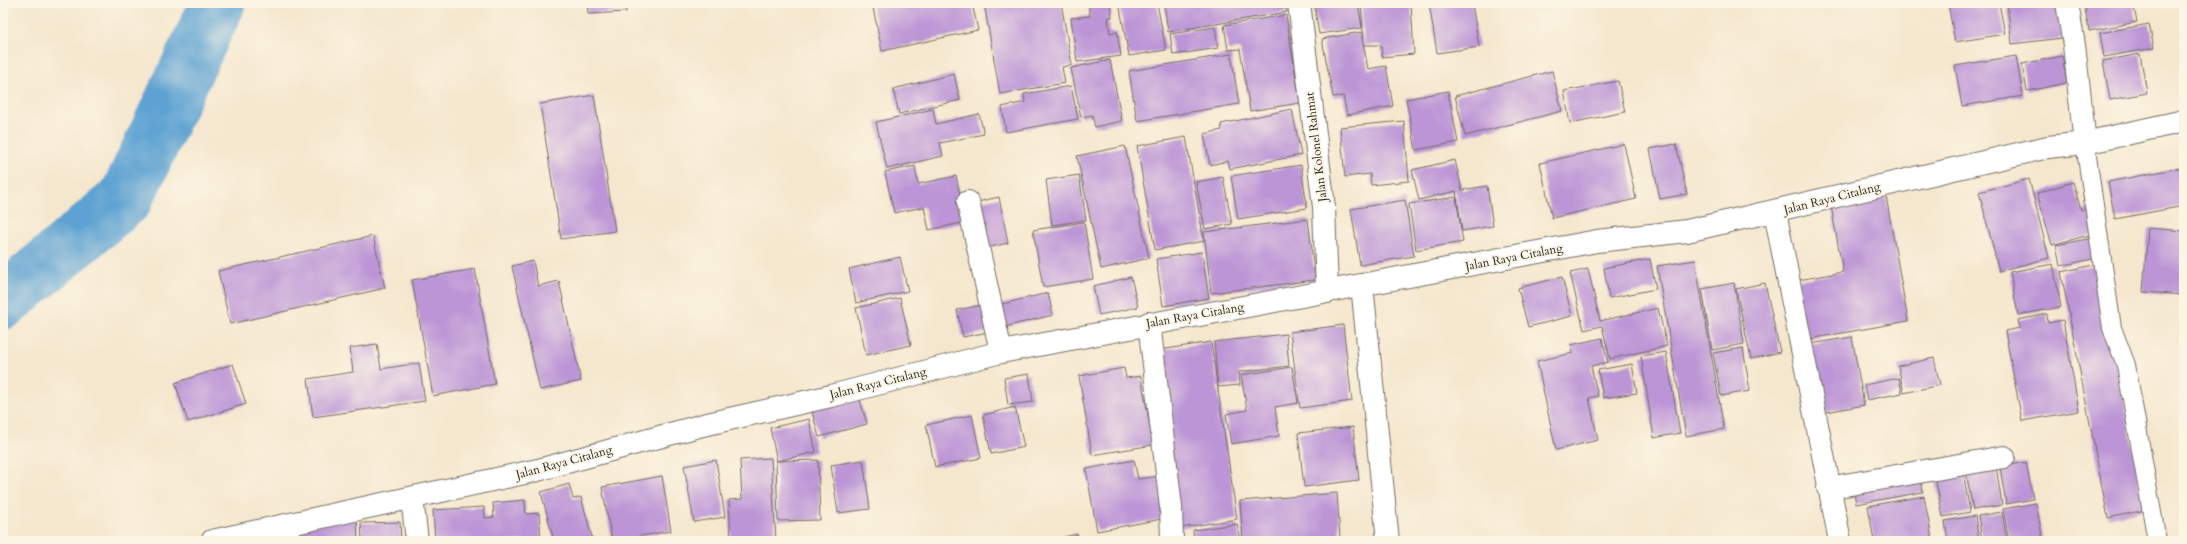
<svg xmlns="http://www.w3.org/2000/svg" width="2187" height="544" viewBox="0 0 2187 544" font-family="Cardo,serif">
<rect width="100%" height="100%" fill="#fcf5e5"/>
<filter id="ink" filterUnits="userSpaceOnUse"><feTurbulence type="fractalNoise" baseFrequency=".025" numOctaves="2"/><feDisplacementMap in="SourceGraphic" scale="8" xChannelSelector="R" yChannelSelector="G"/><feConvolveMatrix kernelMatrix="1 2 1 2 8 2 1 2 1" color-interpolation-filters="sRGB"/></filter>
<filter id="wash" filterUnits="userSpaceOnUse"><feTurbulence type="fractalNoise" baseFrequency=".012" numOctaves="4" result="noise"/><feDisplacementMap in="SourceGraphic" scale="16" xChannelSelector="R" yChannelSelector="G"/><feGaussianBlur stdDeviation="0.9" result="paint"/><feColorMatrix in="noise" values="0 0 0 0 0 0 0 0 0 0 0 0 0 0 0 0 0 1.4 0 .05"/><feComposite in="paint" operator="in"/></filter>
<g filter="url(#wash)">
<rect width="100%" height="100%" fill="#f5e7ce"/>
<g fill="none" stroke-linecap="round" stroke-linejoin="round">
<!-- river -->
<path stroke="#5da2d2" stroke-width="55" d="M3,302l123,-104 92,-195"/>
</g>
<g id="blocks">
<!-- building -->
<g fill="#bc95d6">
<path d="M587,3h39v9l-38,2z"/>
<path d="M872,3h100l6,27 -96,21z"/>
<path d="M984,3h77l11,62 -10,2 3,16 -65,11z"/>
<path d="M1088,3h22l2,14h-4l2,16 7,-1 4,24 -44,6 -6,-44 19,-2z"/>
<path d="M1119,3h38l9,47 -37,6z"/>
<path d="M1164,3h121l2,9 -119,20z"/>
<path d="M1314,3h44l4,25 -43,6z"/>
<path d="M1361,3h50l3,51 -32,3 -1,-12h-17z"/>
<path d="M1429,3h43l7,44 -42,6z"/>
<path d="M1948,3h51l6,31 -50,8z"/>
<path d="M2007,3h51l4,35 -50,6z"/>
<path d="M2084,3h49l4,19 -48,9z"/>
<path d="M1286,15l14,88 -50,8 -10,-62 -12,1 -4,-25z"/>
<path d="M2149,24l5,24 -50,9 -4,-24z"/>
<path d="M1215,27l3,21 -45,7 -3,-21z"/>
<path d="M1361,32l7,37 18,-3 7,40 -46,9 -4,-19 -10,1 -11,-58z"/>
<path d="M1231,54l8,50 -102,17 -8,-50z"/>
<path d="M2140,54l7,39 -37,7 -7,-39z"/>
<path d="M2016,56l7,40 -61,10 -7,-40z"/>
<path d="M2062,56l5,27 -40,8 -5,-27z"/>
<path d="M1110,60l12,61 -27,6 -3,-12 -11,2 -10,-49z"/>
<path d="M1552,71l10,40 -97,25 -10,-40z"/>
<path d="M954,74l6,26 -61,14 -6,-25z"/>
<path d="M1618,81l7,31 -55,11 -6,-32z"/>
<path d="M1071,86l7,33 -72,13 -4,-25 23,-5 -1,-8z"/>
<path d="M1448,91l10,51 -42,8 -10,-51z"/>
<path d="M594,95l21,136 -54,8 -21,-135z"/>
<path d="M933,109l3,15 43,-10 5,20 -44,9 3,13 -56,13 -11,-47z"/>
<path d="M1292,109l9,46 -71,14 -2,-8 -18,4 -6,-31 18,-4 -1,-6z"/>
<path d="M1404,121l5,60 -38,4 -1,-11 -25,3 -5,-50z"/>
<path d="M1186,137l18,104 -49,9 -18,-104z"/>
<path d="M1624,144l12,55 -84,19 -12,-55z"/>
<path d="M1676,144l11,50 -27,5 -10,-50z"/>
<path d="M1125,146l24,112 -48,11 -24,-113z"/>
<path d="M1455,160l7,30 25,-4 6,40 -31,5 -6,-40 -37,9 -7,-30z"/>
<path d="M1301,165l6,43 -69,11 -7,-43z"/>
<path d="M915,166l3,18 38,-8 10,46 -37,8 -5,-23 -30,6 -9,-41z"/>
<path d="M2184,167v39l-69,13 -7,-37z"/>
<path d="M1079,175l7,45 -34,5 -6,-45z"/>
<path d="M1223,177l9,47 -27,5 -9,-47z"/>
<path d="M2029,179l20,79 -50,13 -20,-79z"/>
<path d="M2073,182l8,28 8,-3 8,26 -45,12 -15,-52z"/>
<path d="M1886,196l22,125 -104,19 -11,-59 50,-9 -12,-66z"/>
<path d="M999,197l9,46 -26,6 -9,-46z"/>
<path d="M1456,197l7,45 -47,8 -7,-46z"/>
<path d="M1405,200l9,56 -54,9 -9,-56z"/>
<path d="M1308,219l7,61 -104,13 -7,-61z"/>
<path d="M1084,222l9,57 -50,8 -10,-57z"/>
<path d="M2148,228l36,3v64l-41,-3z"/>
<path d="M373,236l12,52 -155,36 -12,-53z"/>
<path d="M2093,238l4,20 -37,8 -4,-21z"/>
<path d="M1202,252l7,46 -46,8 -7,-47z"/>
<path d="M900,257l8,34 -52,12 -7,-34z"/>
<path d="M1650,259l6,30 -47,9 -5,-30z"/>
<path d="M1695,260l29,169 -38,7 -29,-170z"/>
<path d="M533,261l5,25 21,-5 22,100 -41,9 -28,-124z"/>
<path d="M2053,264l8,43 -43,8 -8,-43z"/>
<path d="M2098,264l47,246 -37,8 -47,-246z"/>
<path d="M475,269l20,115 -62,12 -21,-116z"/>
<path d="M1588,269l12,52 58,-13 9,38 -57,13 -8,-33 -18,4 -14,-57z"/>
<path d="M1131,277l7,30 -39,8 -6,-29z"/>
<path d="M1562,277l10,39 -44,11 -10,-39z"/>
<path d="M1734,283l10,61 -32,6 -10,-61z"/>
<path d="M1765,283l15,69 -29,7 -15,-70z"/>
<path d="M1048,293l5,22 -53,13 -6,-22z"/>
<path d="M900,298l11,47 -45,10 -10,-47z"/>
<path d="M987,304l6,27 -30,6 -6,-27z"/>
<path d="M2047,314l1,9 15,-3 16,91 -57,10 -17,-90 15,-3 -2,-8z"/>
<path d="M1343,325l9,76 -52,7 -10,-76z"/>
<path d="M1286,334l3,32 -50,6 1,13 -22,2 -4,-45z"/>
<path d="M1852,337l12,68 -48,9 -12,-69z"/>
<path d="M1602,338l6,24 -17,4 7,30 -9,2 9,42 -42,10 -19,-89 36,-8 -2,-8z"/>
<path d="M1211,342l26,177 -57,9 -27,-177z"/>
<path d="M377,344l4,25 38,-6 6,38 -112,16 -5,-38 45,-7 -3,-24z"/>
<path d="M1743,348l7,43 -29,5 -8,-43z"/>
<path d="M1666,352l14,81 -26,5 -13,-82z"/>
<path d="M1934,358l6,27 -36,8 -6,-27z"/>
<path d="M233,364l13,40 -58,18 -13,-39z"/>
<path d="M1632,364l5,29 -34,5 -5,-28z"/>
<path d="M1292,367l6,36 -23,4 4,29 -48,8 -5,-30 21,-4 -6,-35z"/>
<path d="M1124,368l2,10 15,-2 12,69 -61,10 -13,-79z"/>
<path d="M1029,374l4,28 -25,3 -4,-27z"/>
<path d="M1899,378l3,15 -35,7 -3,-15z"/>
<path d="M858,393l9,31 -48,13 -8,-29z"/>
<path d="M1015,407l9,40 -33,7 -8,-39z"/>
<path d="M972,415l9,43 -46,9 -9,-42z"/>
<path d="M809,419l7,33 -39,9 -7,-33z"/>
<path d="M1353,427l6,53 -55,7 -6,-54z"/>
<path d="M771,458l5,83h-45l-2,-41 13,-1 -2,-39z"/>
<path d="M716,460l9,57 -31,5 -10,-56z"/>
<path d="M818,460l2,60 -42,1 -2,-60z"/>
<path d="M863,460l7,49 -32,4 -7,-48z"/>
<path d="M1134,460l4,19 22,-3 7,42 -70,13 -11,-62z"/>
<path d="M1918,462l5,30 -67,12 -5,-29z"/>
<path d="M2026,462l7,37 -27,5 -6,-37z"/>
<path d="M1996,466l6,39 -29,5 -7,-38z"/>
<path d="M1963,472l7,40 -27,5 -8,-40z"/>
<path d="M662,476l9,55 -59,10 -10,-54z"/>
<path d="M569,484l4,15 8,-2 12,44h-39l-13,-49z"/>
<path d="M1337,493l3,45 -36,3h-61l-3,-40z"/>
<path d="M1924,496l8,43 -58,2 -6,-35z"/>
<path d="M525,500l1,14 13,-1 2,28h-106l-2,-31 51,-3 1,11 9,-1 -1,-14z"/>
<path d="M2036,503l7,38h-34l-6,-32z"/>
<path d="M2002,512l5,29h-25l-4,-25z"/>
<path d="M1975,516l4,25h-31l-3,-20z"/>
<path d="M357,520l1,21h-63l-1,-16z"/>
<path d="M400,522l1,19h-39l-1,-18z"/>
<path d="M1237,524l3,17h-46l-1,-11z"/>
<path d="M1077,534l2,7h-28v-1z"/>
</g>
</g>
</g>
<g filter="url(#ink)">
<use href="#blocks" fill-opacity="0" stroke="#726d64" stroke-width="1"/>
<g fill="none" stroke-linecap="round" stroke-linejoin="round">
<defs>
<path id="service" d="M2085,143l27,185 14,37 31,176"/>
<g id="minor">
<path d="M1299,3l25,204 3,85"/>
<path d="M2067,3l7,42 11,98"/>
<path d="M968,202l33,150"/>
<path d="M1775,212l65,329"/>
<path d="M1362,285l26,256"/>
<path d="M1149,323l22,184 1,34"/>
<path d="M1828,488l176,-31"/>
<path d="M412,498l5,43"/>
</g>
<path id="tertiary" d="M212,541l326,-71 165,-45 128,-29 170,-44 596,-111 90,-10 361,-84 37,-4 99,-22"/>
</defs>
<!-- service casing -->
<use href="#service" stroke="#726d64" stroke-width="20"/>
<!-- minor casing -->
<use href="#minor" stroke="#726d64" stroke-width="24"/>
<!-- tertiary casing -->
<use href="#tertiary" stroke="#726d64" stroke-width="24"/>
<!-- service -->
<use href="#service" stroke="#fff" stroke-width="18"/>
<!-- minor -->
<use href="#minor" stroke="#fff" stroke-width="22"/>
<!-- tertiary -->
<use href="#tertiary" stroke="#fff" stroke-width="22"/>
</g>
</g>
<g text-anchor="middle" stroke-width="4" stroke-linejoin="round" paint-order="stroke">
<!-- street labels -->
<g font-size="12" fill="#2b2b2b" stroke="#fcf5e5">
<text transform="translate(1316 147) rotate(-97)" y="4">Jalan Kolonel Rahmat</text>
<text transform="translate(1832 198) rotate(-14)" y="4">Jalan Raya Citalang</text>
<text transform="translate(1514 257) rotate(-11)" y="4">Jalan Raya Citalang</text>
<text transform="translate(1195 315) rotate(-10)" y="4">Jalan Raya Citalang</text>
<text transform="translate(878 383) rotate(-14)" y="4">Jalan Raya Citalang</text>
<text transform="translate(564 462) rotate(-15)" y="4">Jalan Raya Citalang</text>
</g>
</g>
<!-- margin -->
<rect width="2187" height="544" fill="none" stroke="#fcf5e5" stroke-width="16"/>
</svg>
